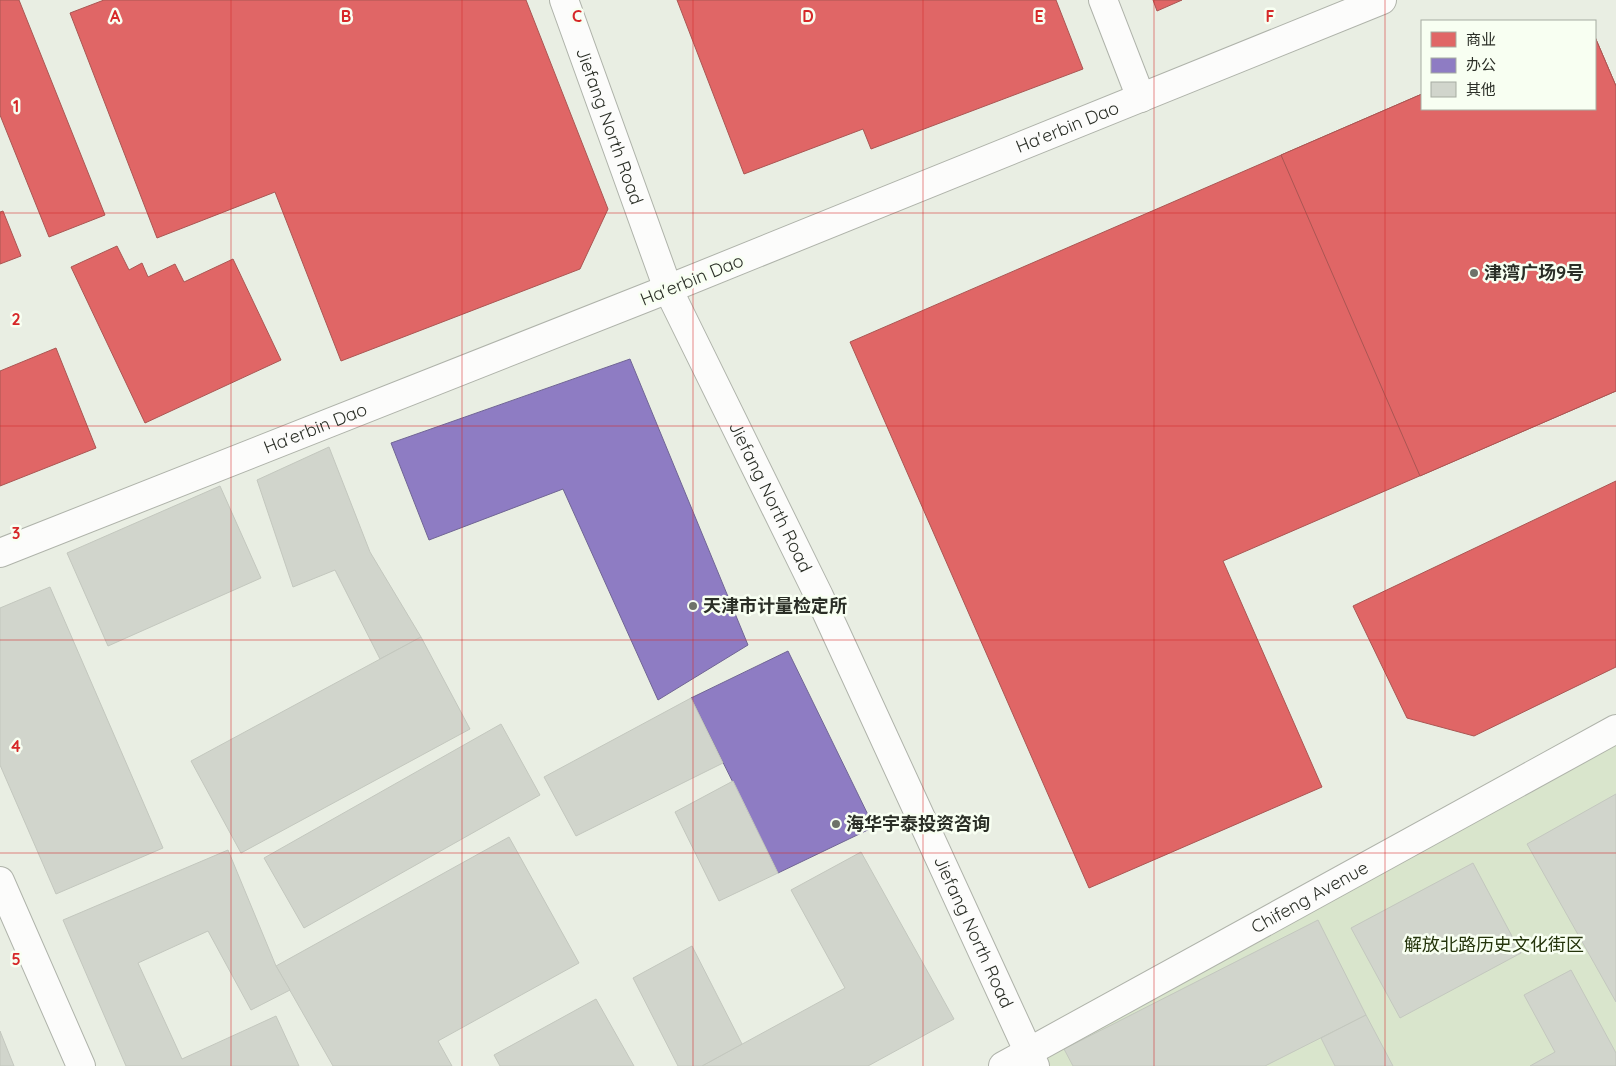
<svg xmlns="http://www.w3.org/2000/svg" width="1616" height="1066" viewBox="0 0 1616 1066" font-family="Quicksand,'Noto Sans SC',sans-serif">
<rect width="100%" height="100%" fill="#e9eee3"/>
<!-- green -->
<path fill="#d9e5cc" d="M1616,742v324h-611z"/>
<!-- shops -->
<g fill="#e06666" stroke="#aa5653">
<path d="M0,0h19l86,215 -56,22 -49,-122z"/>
<path d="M104,0h422l82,209 -28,60 -239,92 -66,-169 -118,46 -87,-225z"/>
<path d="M677,0h379l27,69 -212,80 -8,-20 -119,45z"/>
<path d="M1153,0h29l-25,11z"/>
<path d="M1595,37l21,49v305l-393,170 99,226 -233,101 -239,-546 572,-248v15h173z"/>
<path d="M1595,37l21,49v305l-196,85 -139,-321 141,-61v15h173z"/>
<path d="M3,211l18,45 -21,8v-52z"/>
<path d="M117,246l12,24 13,-7 6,14 27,-13 9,18 49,-23 48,101 -136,63 -74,-156z"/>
<path d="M56,348l40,100 -96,38v-115z"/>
<path d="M1616,481v186l-142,69 -67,-18 -54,-112z"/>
</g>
<!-- offices -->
<g fill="#8e7cc3" stroke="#706594">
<path d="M630,359l118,286 -90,55 -95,-211 -134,51 -38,-97z"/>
<path d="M788,651l86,176 -96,46 -87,-175z"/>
</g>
<!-- building -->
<g fill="#d1d5cc" stroke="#c3c7be">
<path d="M329,447l41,105 51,85 -41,22 -45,-89 -42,17 -36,-107z"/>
<path d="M220,486l41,92 -153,68 -41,-93z"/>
<path d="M50,587l113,261 -107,46 -56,-129v-157z"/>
<path d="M421,637l49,92 -229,124 -50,-92z"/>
<path d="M691,698l32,65 -147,73 -32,-59z"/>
<path d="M501,724l39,71 -236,133 -40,-70z"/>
<path d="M733,781l45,92 -59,28 -44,-89z"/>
<path d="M1616,794v208l-89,-158z"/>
<path d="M509,837l70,126 -141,78 14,25h-119l-57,-100z"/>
<path d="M228,850l48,116 14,24 -39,20 -43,-79 -70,32 44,96 94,-43 23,50h-173l-63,-146z"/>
<path d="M861,852l93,167 -86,47h-166l143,-78 -54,-98z"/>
<path d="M1473,863l48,90 -121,65 -49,-90z"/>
<path d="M1318,920l48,95 -101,51h-192l-9,-17z"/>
<path d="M692,946l50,98 -40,22h-24l-45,-88z"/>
<path d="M1571,970l45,83v13h-86l25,-14 -31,-57z"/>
<path d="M596,999l38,67h-134l-6,-11z"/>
<path d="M1366,1015l27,51h-58l-14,-28z"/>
<path d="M0,1031l14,35h-14z"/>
</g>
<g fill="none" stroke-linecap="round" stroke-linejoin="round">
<defs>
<g id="street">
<path d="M1103,0l38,98"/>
<path id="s1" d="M668,289l714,-289"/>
<path d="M0,881l81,185"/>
</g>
<g id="secondary">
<path id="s2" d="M564,0l104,289 151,307 216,470"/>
<path id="s3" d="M0,553l668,-264"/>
<path id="s4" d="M1003,1066l613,-337"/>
</g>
</defs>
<!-- street casing -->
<use href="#street" stroke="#afb3aa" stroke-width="30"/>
<!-- secondary casing -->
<use href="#secondary" stroke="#afb3aa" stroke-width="30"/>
<!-- street -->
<use href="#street" stroke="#fcfcfb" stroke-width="28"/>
<!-- secondary -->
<use href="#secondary" stroke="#fcfcfb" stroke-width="28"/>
</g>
<!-- grid -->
<path fill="none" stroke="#d62828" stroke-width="1" stroke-opacity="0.55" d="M231,0v1066M462,0v1066M693,0v1066M923,0v1066M1154,0v1066M1385,0v1066M0,213h1616M0,426h1616M0,640h1616M0,853h1616"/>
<!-- markers -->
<g fill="#6e7269" stroke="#f8fff2" stroke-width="2">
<circle cx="1474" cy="273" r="5"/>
<circle cx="693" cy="606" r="5"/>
<circle cx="836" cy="824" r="5"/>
</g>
<g text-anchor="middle" stroke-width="5" stroke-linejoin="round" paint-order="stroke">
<!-- street labels -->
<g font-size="18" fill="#2b2f27" stroke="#f8fff2">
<text dy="6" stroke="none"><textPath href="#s2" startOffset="134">Jiefang North Road</textPath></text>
<text dy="6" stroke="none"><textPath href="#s1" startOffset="431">Ha'erbin Dao</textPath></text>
<text transform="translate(692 280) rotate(-22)" y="6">Ha'erbin Dao</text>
<text dy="6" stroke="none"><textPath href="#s3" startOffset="339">Ha'erbin Dao</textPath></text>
<text dy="6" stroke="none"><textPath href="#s2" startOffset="539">Jiefang North Road</textPath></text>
<text dy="6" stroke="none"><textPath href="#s4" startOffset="350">Chifeng Avenue</textPath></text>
<text dy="6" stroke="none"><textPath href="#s2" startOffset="1019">Jiefang North Road</textPath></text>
</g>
<!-- poi labels -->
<g font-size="18" font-weight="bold" fill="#2b2f27" stroke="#f8fff2" text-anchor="start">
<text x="1484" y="279">津湾广场9号</text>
<text x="703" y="612">天津市计量检定所</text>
<text x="846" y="830">海华宇泰投资咨询</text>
</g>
<!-- park labels -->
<g font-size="18" fill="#24340b" stroke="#f8fff2">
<text x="1494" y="951">解放北路历史文化街区</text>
</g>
</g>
<g font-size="16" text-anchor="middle" font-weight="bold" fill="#d62828" stroke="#f8fff2" stroke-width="5" stroke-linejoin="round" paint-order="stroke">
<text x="115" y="22">A</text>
<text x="346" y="22">B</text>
<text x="577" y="22">C</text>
<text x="808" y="22">D</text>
<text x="1039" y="22">E</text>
<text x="1270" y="22">F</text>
<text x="16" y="112">1</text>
<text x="16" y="325">2</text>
<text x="16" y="539">3</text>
<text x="16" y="752">4</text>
<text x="16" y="965">5</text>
</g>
<!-- legend -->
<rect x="1421" y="20" width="175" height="90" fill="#f8fff2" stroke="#a6aca1"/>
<rect x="1431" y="32" width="25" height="15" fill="#e06666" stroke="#a6aca1"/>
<text x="1466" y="45" font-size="15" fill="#2b2f27">商业</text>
<rect x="1431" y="58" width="25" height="15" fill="#8e7cc3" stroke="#a6aca1"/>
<text x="1466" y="70" font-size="15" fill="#2b2f27">办公</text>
<rect x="1431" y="82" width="25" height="15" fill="#d1d5cc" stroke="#a6aca1"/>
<text x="1466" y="95" font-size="15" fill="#2b2f27">其他</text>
</svg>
